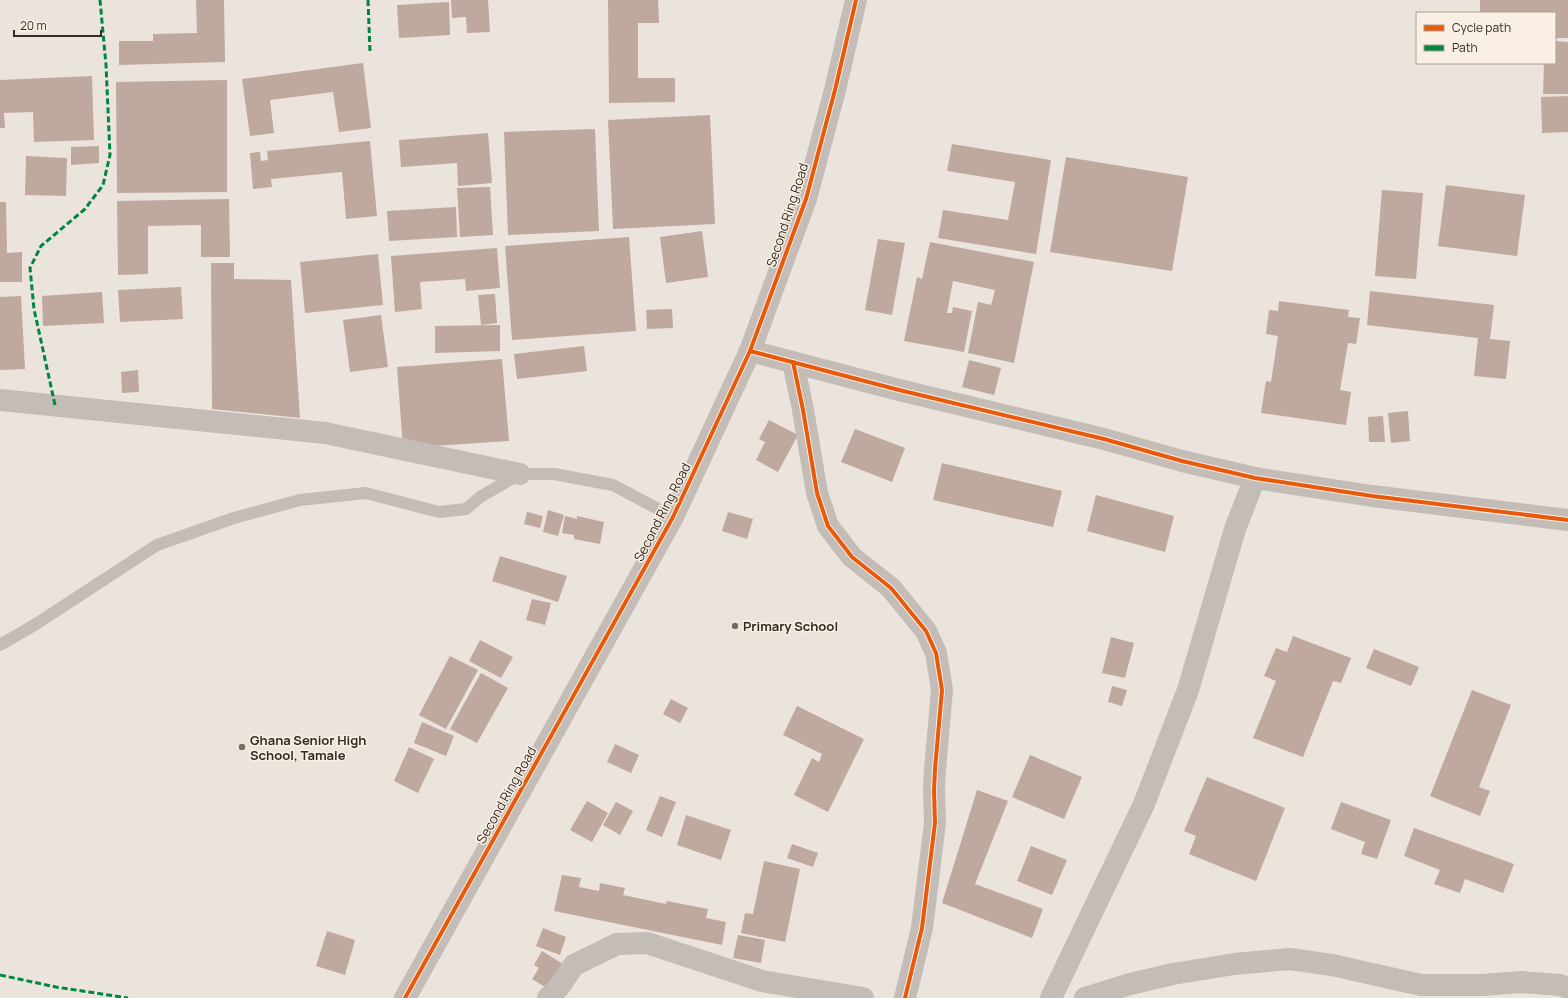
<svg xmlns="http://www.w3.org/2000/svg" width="1568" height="998" viewBox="0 0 1568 998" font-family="Manrope,sans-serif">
<rect width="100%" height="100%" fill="#ebe4dd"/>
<!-- building -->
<g fill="#bfa89e">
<path d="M196,0h28l1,62 -106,3v-24h34v-7l44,-1z"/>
<path d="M451,0h37l2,32 -23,1 -1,-16 -14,1z"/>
<path d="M608,0h50l1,23h-21v55h37v24l-66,1z"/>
<path d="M1480,0h88v38h-13v-25h-75z"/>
<path d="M449,2l1,33 -51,3 -2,-33z"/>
<path d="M1555,41l13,1v52h-25l1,-31h11z"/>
<path d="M363,63l8,65 -32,4 -6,-40 -63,8 4,33 -24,3 -8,-57z"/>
<path d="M92,76l2,64 -60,2 -1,-30 -29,1 1,15h-5v-48z"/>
<path d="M227,80v112l-110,1 -1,-111z"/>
<path d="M1568,96v36l-26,1 -1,-36z"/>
<path d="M710,115l5,109 -102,5 -5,-109z"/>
<path d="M595,129l4,102 -91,4 -4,-103z"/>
<path d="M488,133l4,50 -34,3 -1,-23 -56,4 -2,-27z"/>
<path d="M370,141l7,75 -31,3 -4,-47 -71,7 1,8 -19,2 -3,-36 10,-1 1,9 7,-1 -1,-9z"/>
<path d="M952,144l99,16 -15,94 -98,-16 5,-28 65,10 7,-38 -68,-11z"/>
<path d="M99,146v17l-28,2v-18z"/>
<path d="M26,156l41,2 -1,38 -41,-1z"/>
<path d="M1066,157l122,20 -16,94 -122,-19z"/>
<path d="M1446,185l79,10 -8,61 -79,-10z"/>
<path d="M490,187l3,48 -33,2 -3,-49z"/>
<path d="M1382,190l41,3 -7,86 -41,-3z"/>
<path d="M229,199l1,58h-29v-32l-53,1v48l-30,1 -1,-74z"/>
<path d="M0,202h6l1,51 15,-1v30h-22z"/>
<path d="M456,207l1,30 -68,4 -2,-30z"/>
<path d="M702,231l6,46 -42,6 -6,-46z"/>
<path d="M629,237l7,94 -124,9 -7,-94z"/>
<path d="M878,239l27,4 -13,72 -27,-5z"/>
<path d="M930,242l104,20 -20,101 -46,-10 10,-51 13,3 4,-15 -42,-9 -6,32h5l1,-6 19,4 -8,41 -60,-11 13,-64 5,2z"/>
<path d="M497,248l3,40 -34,3 -1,-12 -45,3 2,27 -27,3 -4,-56z"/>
<path d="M378,254l5,51 -78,8 -5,-51z"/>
<path d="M211,263h23v16l57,1 9,138 -88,-9z"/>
<path d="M181,287l2,32 -63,3 -2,-32z"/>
<path d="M1370,291l124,14 -4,34 20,2 -4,38 -32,-3 4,-38 -111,-13z"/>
<path d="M102,292l2,31 -61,3 -1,-30z"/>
<path d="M495,294l2,29 -16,2 -3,-30z"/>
<path d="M21,296l4,73 -25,1v-73z"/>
<path d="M1279,301l70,9 -1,7 12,1 -4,26 -8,-1 -8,47 11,2 -5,33 -85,-12 5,-32 5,1 7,-46 -12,-2 3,-24 9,1z"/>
<path d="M672,309l1,19 -26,1 -1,-19z"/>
<path d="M381,315l7,52 -38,5 -7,-52z"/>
<path d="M500,325v26l-65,2v-27z"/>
<path d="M584,346l3,25 -70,8 -3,-25z"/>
<path d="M502,359l7,82 -106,7 -6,-81z"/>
<path d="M969,360l32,8 -7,27 -32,-8z"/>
<path d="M138,370l1,22 -17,1 -1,-21z"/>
<path d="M1408,411l2,30 -19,2 -3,-30z"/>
<path d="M1383,416l2,26h-16l-1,-25z"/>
<path d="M769,420l29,15 -20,37 -22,-12 9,-18 -6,-3z"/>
<path d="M855,429l50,19 -13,34 -51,-20z"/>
<path d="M942,463l120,28 -9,36 -120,-27z"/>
<path d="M1096,495l78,21 -9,36 -78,-21z"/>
<path d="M548,510l16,5 -6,21 -15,-4z"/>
<path d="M527,512l16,4 -3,12 -16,-4z"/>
<path d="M728,512l25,7 -6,20 -25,-8z"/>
<path d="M565,516l12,3v-3l27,6 -4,22 -26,-5v-4l-12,-2z"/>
<path d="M500,556l67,20 -9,26 -66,-21z"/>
<path d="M532,599l19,4 -6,22 -19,-5z"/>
<path d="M1293,636l58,22 -10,25 -8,-2 -30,76 -50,-19 23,-57 -12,-5 12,-28 11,4z"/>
<path d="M1111,637l23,6 -9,35 -23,-5z"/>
<path d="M480,640l33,17 -12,21 -32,-17z"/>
<path d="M1374,649l45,18 -8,19 -45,-18z"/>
<path d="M450,656l28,14 -32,59 -27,-14z"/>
<path d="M481,673l27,15 -31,55 -27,-14z"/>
<path d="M1112,686l15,4 -5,16 -14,-4z"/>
<path d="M1472,690l39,15 -32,82 11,4 -10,25 -50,-20z"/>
<path d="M671,699l17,9 -8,15 -17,-9z"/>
<path d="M797,706l67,33 -36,73 -34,-17 18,-37 7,4 3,-8 -39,-19z"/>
<path d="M422,722l32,14 -8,20 -32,-13z"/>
<path d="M615,744l24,11 -8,18 -24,-11z"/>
<path d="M409,747l25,12 -16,34 -24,-12z"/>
<path d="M1030,755l52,22 -18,42 -52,-22z"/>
<path d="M1207,777l78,31 -29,73 -67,-27 7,-18 -12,-5z"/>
<path d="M977,790l31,11 -33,83 68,25 -11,29 -90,-35z"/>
<path d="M660,796l16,6 -14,35 -16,-7z"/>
<path d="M587,801l21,12 -16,29 -22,-12z"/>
<path d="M616,802l17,9 -13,24 -17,-10z"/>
<path d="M1341,802l50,18 -14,39 -16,-5 4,-12 -34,-13z"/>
<path d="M686,815l45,15 -10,30 -44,-15z"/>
<path d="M1414,828l100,36 -11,29 -38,-14 -5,14 -26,-9 6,-14 -36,-14z"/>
<path d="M792,844l26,9 -5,14 -26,-9z"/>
<path d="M1031,846l36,14 -15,35 -35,-14z"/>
<path d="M764,861l36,8 -15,73 -44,-9 4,-20 8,1z"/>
<path d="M562,875l19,3 -2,9 20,4 1,-8 25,5 -2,7 43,9 1,-3 41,8 -2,9 20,4 -4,23 -168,-34z"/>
<path d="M543,928l23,9 -6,18 -24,-9z"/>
<path d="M327,931l28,9 -10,35 -29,-9z"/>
<path d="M738,935l27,5 -4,23 -28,-5z"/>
<path d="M542,951l21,13 -16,24 -15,-9 7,-11 -5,-3z"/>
</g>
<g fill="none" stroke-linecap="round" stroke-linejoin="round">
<!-- service -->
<path stroke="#c4bcb6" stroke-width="12" d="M0,645l36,-21 121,-79 77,-27 66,-18 66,-7 73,19 27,-3 14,-12 40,-23h34l59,11 60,32"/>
<!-- minor -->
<g stroke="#c4bcb6" stroke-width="22">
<path d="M750,351l149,39 205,49 78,22 73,17 117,18 196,24"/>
<path d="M793,362l10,48 14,83 11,33 24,31 39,31 35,43 10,22 6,37 -7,79 -1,21 1,33 -13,105 -17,70"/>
<path d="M0,400l325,33 195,41"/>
<path d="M548,998l11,-11 15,-22 43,-21 30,-1 115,38 101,17"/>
<path d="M1051,998l93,-194 44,-114 47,-161 20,-51"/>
<path d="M1085,998l45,-14 43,-10 61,-10 56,-5 42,6 89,20h61l39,-3 39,3 8,3"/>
</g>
<!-- tertiary -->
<path stroke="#c4bcb6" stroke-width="22" d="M405,998l268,-481 77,-166 56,-152 29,-109 21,-90"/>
<!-- quiet -->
<g stroke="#00873e" stroke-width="3" stroke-dasharray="6 3" stroke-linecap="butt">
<path d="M368,0l2,52"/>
<path d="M55,405l-21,-96 -4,-41 11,-22 44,-37 18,-24 7,-30 -4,-90 -6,-65"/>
<path d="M0,975l56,12 72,11"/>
</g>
<defs>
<g id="cycleway">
<path d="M750,351l149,39 205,49 78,22 73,17 117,18 196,24"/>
<path d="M793,362l10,48 14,83 11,33 24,31 39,31 35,43 10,22 6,37 -7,79 -1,21 1,33 -13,105 -17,70"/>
<path d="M405,998l268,-481 77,-166 56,-152 29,-109 21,-90"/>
</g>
</defs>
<!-- cycleway casing -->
<use href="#cycleway" stroke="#f9efe3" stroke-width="6"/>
<!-- cycleway -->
<use href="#cycleway" stroke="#e8590c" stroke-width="4"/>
</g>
<!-- markers -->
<g fill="#746b65" stroke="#f9efe3" stroke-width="1.5">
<circle cx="735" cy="626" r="4"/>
<circle cx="242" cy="747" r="4"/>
</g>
<g text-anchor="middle" stroke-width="3" stroke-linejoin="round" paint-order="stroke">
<!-- street labels -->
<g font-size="13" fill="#342a25" stroke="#f9efe3">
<text transform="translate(787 215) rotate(-72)" y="5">Second Ring Road</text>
<text transform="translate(662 512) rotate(-63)" y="5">Second Ring Road</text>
<text transform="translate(506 795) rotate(-61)" y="5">Second Ring Road</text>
</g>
<!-- poi labels -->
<g font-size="13" font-weight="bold" fill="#342a25" stroke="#f9efe3" text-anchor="start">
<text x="743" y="631">Primary School</text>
<text x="250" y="745">Ghana Senior High<tspan x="250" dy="15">School, Tamale</tspan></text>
</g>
</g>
<!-- legend -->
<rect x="1416" y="12" width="140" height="52" fill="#f9efe3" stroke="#aaa097"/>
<rect x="1424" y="25" width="20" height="6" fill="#e8590c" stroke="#aaa097"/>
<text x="1452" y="32" font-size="12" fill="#342a25">Cycle path</text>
<rect x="1424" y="45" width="20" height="6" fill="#00873e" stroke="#aaa097"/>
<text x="1452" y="52" font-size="12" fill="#342a25">Path</text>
<!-- scale -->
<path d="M14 30v6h87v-6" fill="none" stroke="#342a25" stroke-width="2"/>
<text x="20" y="30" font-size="12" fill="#342a25" stroke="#f9efe3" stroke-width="3" paint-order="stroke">20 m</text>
</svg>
